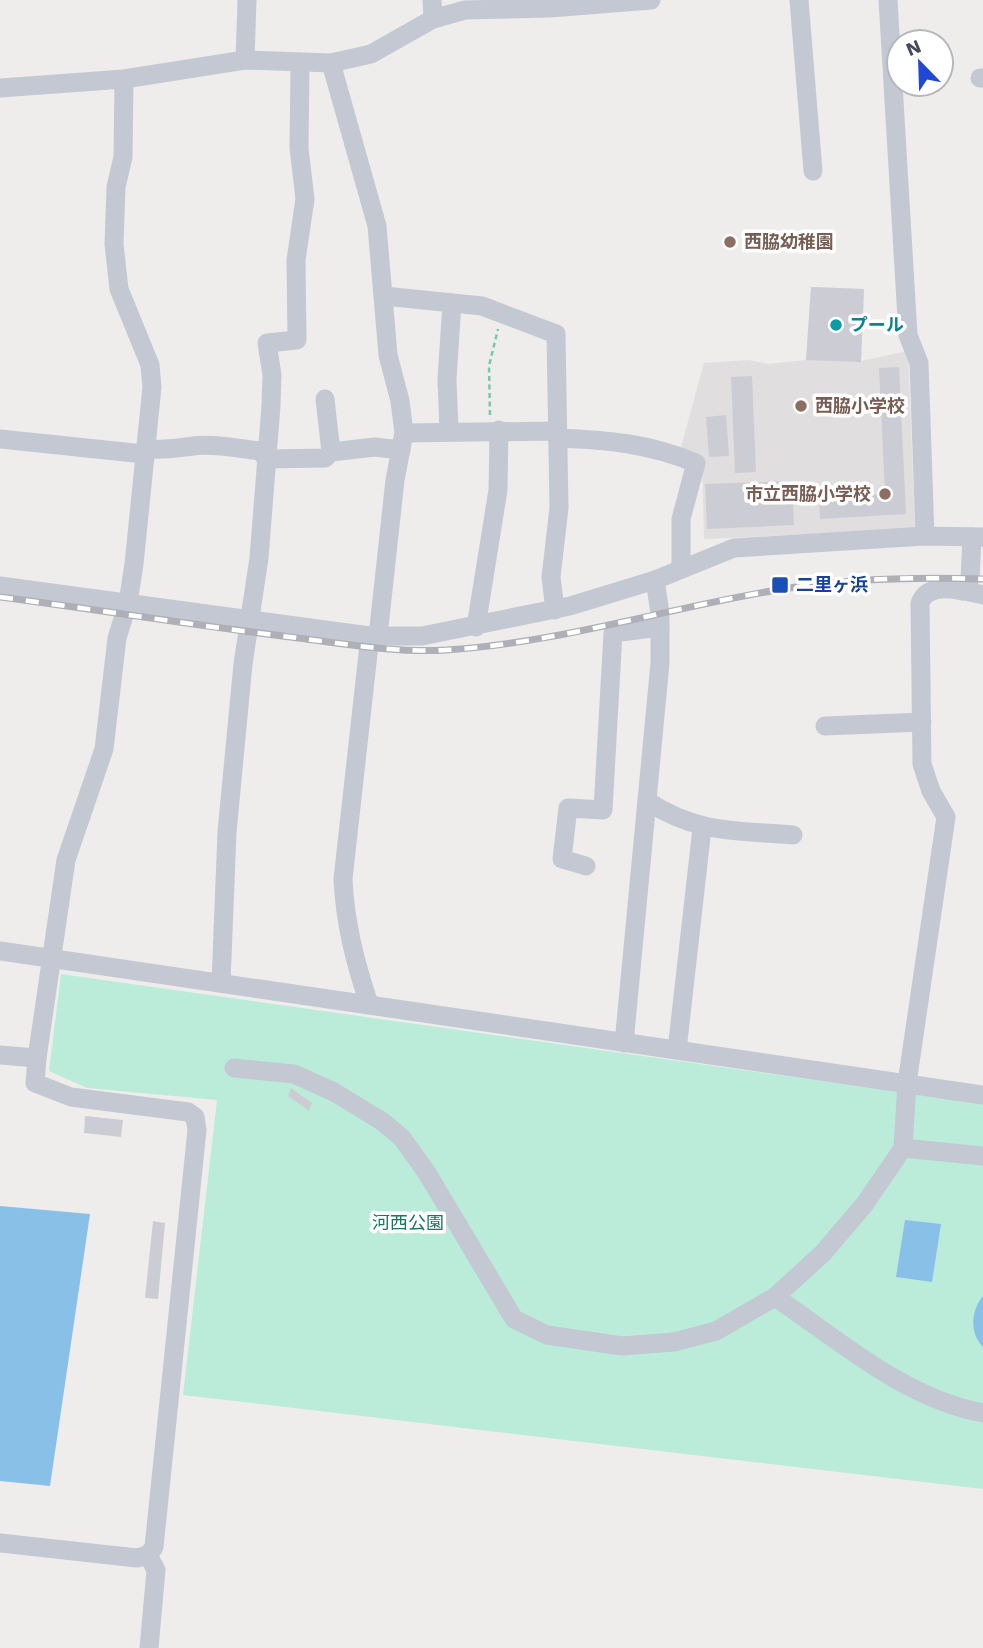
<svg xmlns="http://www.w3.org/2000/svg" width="983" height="1648" viewBox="0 0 983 1648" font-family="'Work Sans','Noto Sans JP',sans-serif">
<rect width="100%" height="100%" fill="#efedec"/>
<!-- education -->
<path fill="#e0dede" d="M811,287l53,2 -3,72 47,-10 7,175 -2,3 -209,10 -2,-84 -21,-8 23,-84 45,-3 19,4 38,-4z"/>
<!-- green -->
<path fill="#bbecd9" d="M61,974l922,130v385l-800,-94 34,-295 -130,-12 -38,-17z"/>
<!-- water -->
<g fill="#89c0e8">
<path d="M0,1206l90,8 -40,272 -50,-5z"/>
<path d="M905,1220l36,4 -9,58 -36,-5z"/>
<path d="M983,1296v51c-14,-14 -12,-37 0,-51z"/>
</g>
<!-- building -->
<g fill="#cccdd4">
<path d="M811,287l53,2 -3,73 -55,-2z"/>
<path d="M899,367l7,147 -86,5 -1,-22 66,-3 -6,-126z"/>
<path d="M752,376l4,96 -21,1 -4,-96z"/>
<path d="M726,415l3,41 -20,1 -3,-40z"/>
<path d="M792,481l2,44 -87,4 -2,-45z"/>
<path d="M291,1088l21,15 -3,8 -21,-15z"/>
<path d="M85,1116l38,4 -2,17 -37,-4z"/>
<path d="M153,1221l12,2 -7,76 -13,-1z"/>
</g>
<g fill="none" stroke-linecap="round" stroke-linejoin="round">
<!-- path -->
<path stroke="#75c8b1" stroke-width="2.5" stroke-dasharray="5 3.5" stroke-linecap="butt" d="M490,415l-1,-49 9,-37"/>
<!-- minor -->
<g stroke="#c3c8d3" stroke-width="19">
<path d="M432,0l1,19"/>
<path d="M799,0l14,171"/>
<path d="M888,0l20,335 11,28 6,173"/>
<path d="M245,60l2,-60"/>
<path d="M331,63l46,163 11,129 12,46 4,32 -9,47 -17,156"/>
<path d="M980,78h3"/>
<path d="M0,88l124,-9 121,-19 86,3 40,-9 62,-35 32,-9 85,-2 101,-8"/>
<path d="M384,296l98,10 74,28 3,174 -8,69 4,33"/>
<path d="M325,399l6,53"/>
<path d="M449,430l-2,-51 5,-76"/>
<path d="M404,433l153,-2"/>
<path d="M557,438c51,2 90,5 139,25l-15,56v50"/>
<path d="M0,439l144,15 4,-5c18,1 28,-1 45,-3 21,-3 47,3 68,5l5,8"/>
<path d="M266,459l59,-1 6,-6 44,-5 26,3"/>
<path d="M0,586l370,50h52l148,-30 85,-26 79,-32 191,-12 58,1"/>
<path d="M962,591l8,-12 2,-42"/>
<path d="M476,627l22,-137 1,-60"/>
<path d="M825,726l97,-4"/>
<path d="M647,801c51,33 87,29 146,34"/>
<path d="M586,866l-24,-7 6,-51 35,2 10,-177 47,-6"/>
<path d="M0,951l983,144"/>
<path d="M221,983l6,-151 16,-168 16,-106 12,-152 1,-31 -5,-32 30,-3 -1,-80 9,-61 -6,-51 1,-86"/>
<path d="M369,1004c-14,-42 -24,-81 -26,-125l27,-243"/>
<path d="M624,1043l36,-380v-50l-5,-33"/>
<path d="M677,1050l25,-222"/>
<path d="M0,1055l37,3 29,-198 38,-111 13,-111 11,-35 6,-39 18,-177 -2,-22 -31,-76 -5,-45 2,-57 7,-30 1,-78"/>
<path d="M234,1068l60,6 40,18 49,30 19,16 25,35 87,146 33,16 75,11 52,-4 42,-11 59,-34 48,-44 41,-48 39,-57 4,-65 39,-266 -15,-26 -9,-27 -2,-161c8,-23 44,-12 63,-8"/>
<path d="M903,1148l80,8"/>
<path d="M775,1297c64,43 130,102 208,116"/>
<path d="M0,1543l137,15 11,-3 6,-8 43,-417 -2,-13 -7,-5 -117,-15 -36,-14 2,-25"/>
<path d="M148,1555l8,15 -7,78"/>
</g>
<defs>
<path id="rail" d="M0,597c100,13 199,29 298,41 48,6 99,15 148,12 114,-7 224,-43 337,-61 67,-11 133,-12 200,-10"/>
</defs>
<!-- rail casing -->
<use href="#rail" stroke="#afb0b7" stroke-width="7"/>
<!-- rail -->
<use href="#rail" stroke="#fff" stroke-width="4.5" stroke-dasharray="13" stroke-linecap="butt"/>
</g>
<!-- markers -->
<g fill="#8d6e63" stroke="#fff" stroke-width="2.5">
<circle cx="730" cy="242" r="7"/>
<circle cx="801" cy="406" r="7"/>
<circle cx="885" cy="494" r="7"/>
</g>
<circle fill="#0f9aa8" stroke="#fff" stroke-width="2.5" cx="836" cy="325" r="7"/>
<rect fill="#1a4fb4" stroke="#fff" stroke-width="2.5" x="771" y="576" width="18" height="18" rx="3.5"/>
<g text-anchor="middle" stroke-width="7" stroke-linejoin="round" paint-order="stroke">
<!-- education labels -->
<g font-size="18" font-weight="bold" fill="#785e54" stroke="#fff" text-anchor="start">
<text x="744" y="248">西脇幼稚園</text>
<text x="815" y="412">西脇小学校</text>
<text x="871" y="500" text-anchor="end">市立西脇小学校</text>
</g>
<!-- culture labels -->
<g font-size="18" font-weight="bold" fill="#0d838f" stroke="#fff" text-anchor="start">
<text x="850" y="331">プール</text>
</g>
<!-- transit labels -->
<g font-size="18" font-weight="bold" fill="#164399" stroke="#fff" text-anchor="start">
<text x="796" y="591">二里ヶ浜</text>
</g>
<!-- park labels -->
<g font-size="18" fill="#1a765c" stroke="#fff">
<text x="408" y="1229">河西公園</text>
</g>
</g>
<!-- north arrow -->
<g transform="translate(920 63) rotate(337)"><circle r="33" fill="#ffffff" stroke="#b5b7bd" stroke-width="2"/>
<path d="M0-5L12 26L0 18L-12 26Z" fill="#1f48d6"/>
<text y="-10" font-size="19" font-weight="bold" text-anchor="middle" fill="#454b59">N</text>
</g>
</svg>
